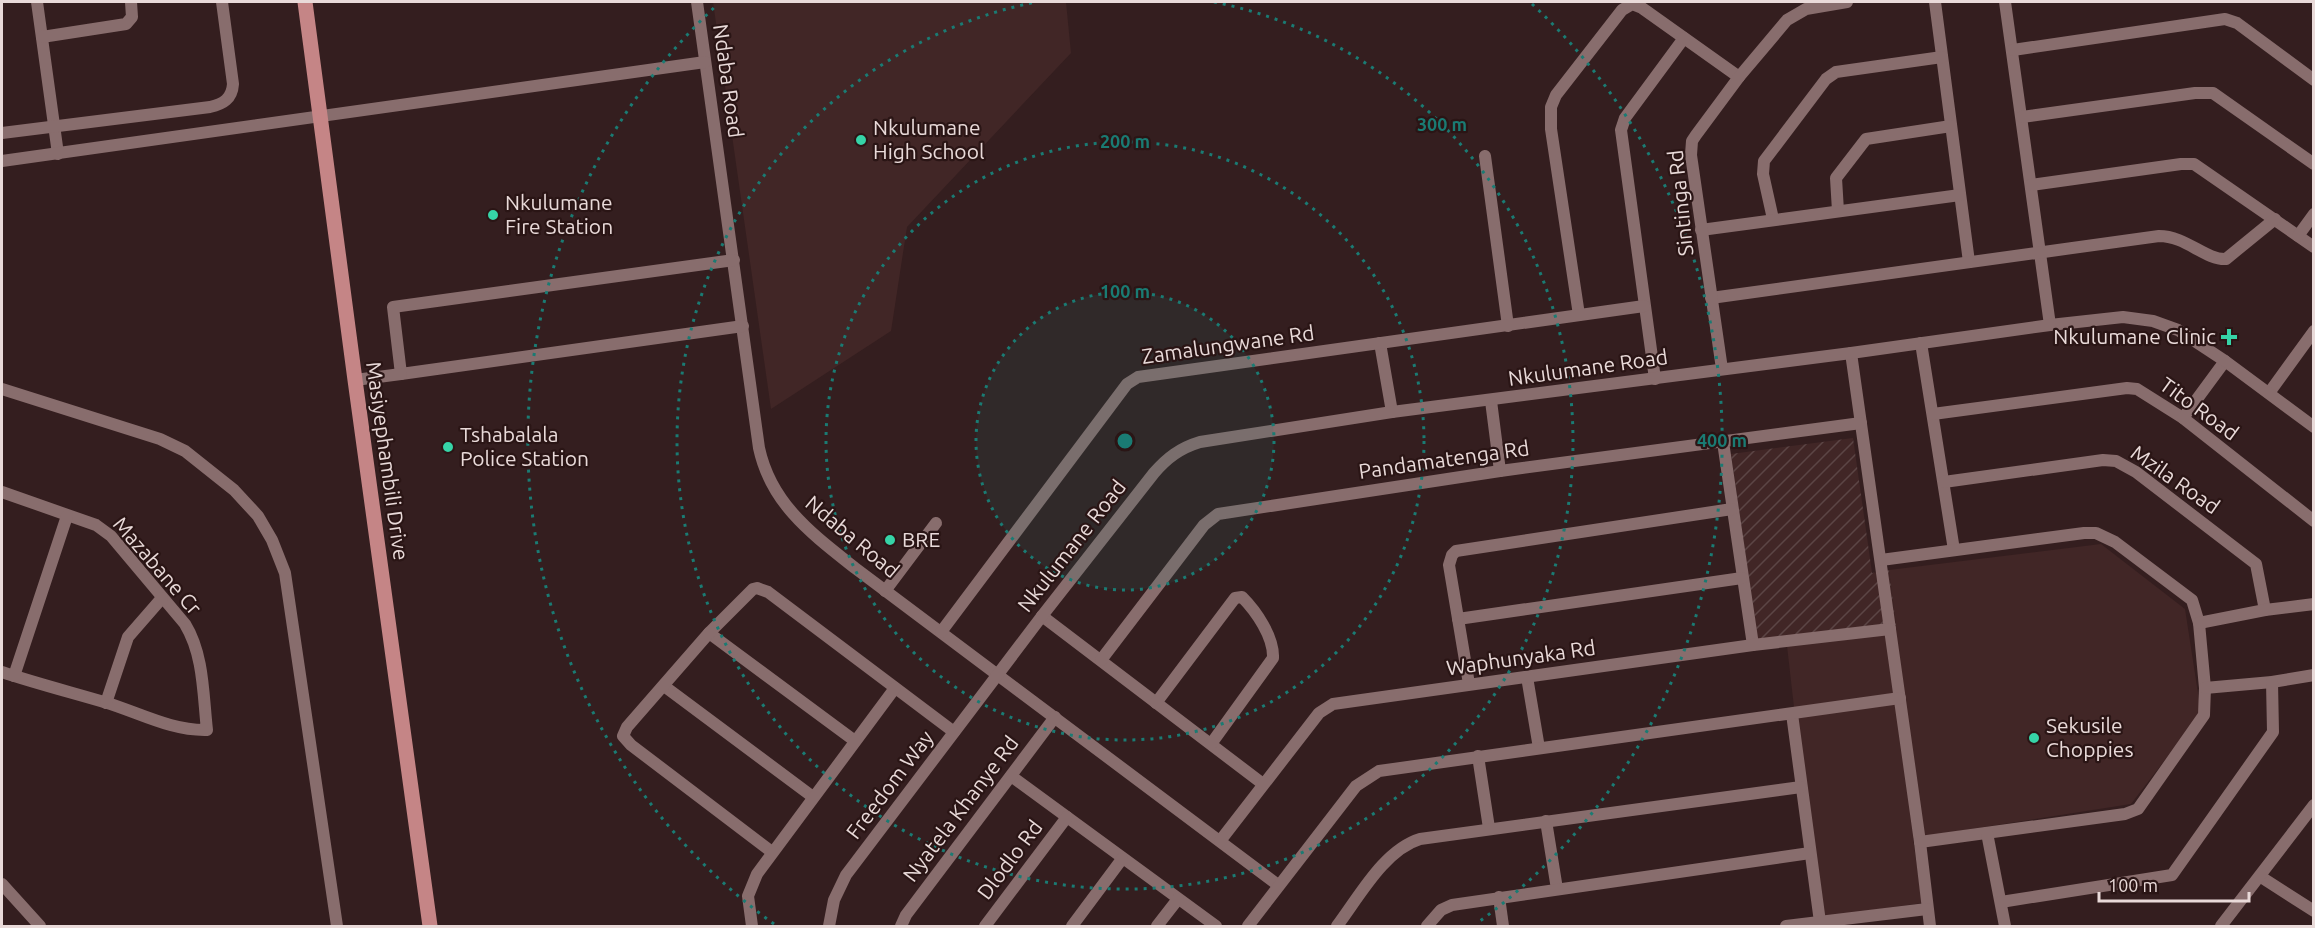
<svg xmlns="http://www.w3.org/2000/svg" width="2315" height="928" viewBox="0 0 2315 928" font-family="Ubuntu,sans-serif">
<defs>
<pattern id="industrial-furrows" width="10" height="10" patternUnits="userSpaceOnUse" patternTransform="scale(1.5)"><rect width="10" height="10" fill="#412626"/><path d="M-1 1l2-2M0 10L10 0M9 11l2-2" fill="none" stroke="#5c4545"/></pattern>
</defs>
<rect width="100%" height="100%" fill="#341e1f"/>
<!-- built -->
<g fill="#412626">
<path d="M713,2h353l5,51 -164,174 -16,104 -120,78z"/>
<path d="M2101,544l84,65 16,104 -70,91 -218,34 9,65 -104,15 -32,-281 110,-12 -7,-55z"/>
</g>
<!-- industrial -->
<path fill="url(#industrial-furrows)" d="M1853,438l19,135 17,-3 7,55 -138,15 -27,-186z"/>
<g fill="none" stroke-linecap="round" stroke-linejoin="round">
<!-- minor -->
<g stroke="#886d6d" stroke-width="12">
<path d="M37,2l21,152"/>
<path d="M697,2l62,446c12,56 53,86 96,120l423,317"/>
<path d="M1935,2l34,260"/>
<path d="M2005,2l45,323"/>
<path d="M42,37l84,-13 6,-7 -1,-15"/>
<path d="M2013,50l212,-31 12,4 77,57"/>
<path d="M2022,117l173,-24h18l101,71"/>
<path d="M2,133l208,-26c13,-3 22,-8 23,-23l-11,-82"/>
<path d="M1485,156l23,170"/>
<path d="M2,161l703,-99"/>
<path d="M2031,185l150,-21h13l120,83"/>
<path d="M1838,211l-2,-33 30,-39 85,-13"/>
<path d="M1773,219l-10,-45 1,-13 62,-82 10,-7 106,-15"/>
<path d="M1701,230l259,-35"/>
<path d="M2298,236l16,-22"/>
<path d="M734,260l-341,47 8,67 342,-48"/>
<path d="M1711,298l448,-62c27,0 46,24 67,23l49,-40"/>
<path d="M1579,315l-28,-186v-22l5,-12 66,-85 10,-6 10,4 97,69"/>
<path d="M1380,343l12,69"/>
<path d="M1921,343l33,207"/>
<path d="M1851,353l69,489 10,84"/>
<path d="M1722,369l-31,-214 1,-14 4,-6 43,-58 48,-57 19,-11 41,-7"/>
<path d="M1655,379l-34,-249 4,-12 59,-80"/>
<path d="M355,380l46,-6"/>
<path d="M2,389l158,50 25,12 49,39 24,26 14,24 13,33 52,353"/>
<path d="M2269,393l45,-62"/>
<path d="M1491,401l9,70"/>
<path d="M1933,414l194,-26 10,1 46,29 131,103"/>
<path d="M2183,418l42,-57"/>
<path d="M1723,442l30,203"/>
<path d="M1944,482l159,-22 13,1 20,11 120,92 9,46"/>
<path d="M2,492l94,33 15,11 74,88c19,31 18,71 22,106 -36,1 -69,-18 -103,-28 -34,-10 -69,-19 -102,-30"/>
<path d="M1881,560l203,-27h12l19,9 77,58 7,23 6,65 -1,27 -66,94 -13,5 -205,28"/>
<path d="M885,591l51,-68"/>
<path d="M1042,616l221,168"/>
<path d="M1458,619l284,-41"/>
<path d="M2199,623l66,-13 49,-6"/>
<path d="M941,632l186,-248 11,-7 506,-71"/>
<path d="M709,633l146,108"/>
<path d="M1101,660l103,-135 14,-11 282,-43 361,-48"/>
<path d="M14,676l53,-160"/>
<path d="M1527,677l12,71"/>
<path d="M1469,684l-20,-119 3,-10 4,-4 276,-42"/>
<path d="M664,686l149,111"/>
<path d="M2205,688l67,-6 42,-7"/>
<path d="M106,703l22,-66 34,-39"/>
<path d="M1156,703l79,-105 7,-1c14,14 32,40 31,61l-62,86"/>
<path d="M1792,714l28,208"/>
<path d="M1478,756l11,72"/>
<path d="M1011,776l205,150"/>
<path d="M1546,821l11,68"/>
<path d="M1987,833l18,93"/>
<path d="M1220,841l99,-128 14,-9 420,-59 137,-16"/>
<path d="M772,852l-141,-107 -8,-9 4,-9 82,-94 44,-44 4,-1 11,4 186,140"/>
<path d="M2261,877l53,34"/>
<path d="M2,884l38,42"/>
<path d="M1499,897l4,29"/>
<path d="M2001,902l171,-27 101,-143 -1,-50"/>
<path d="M752,926l-4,-30 9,-22 138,-186"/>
<path d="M829,926l5,-26 12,-25 196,-259 112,-143c13,-15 26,-25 46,-31l192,-30 459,-59 199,-28 73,-8 30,4 25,9 47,31 89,66"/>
<path d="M901,926l5,-11 149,-198"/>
<path d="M985,926l82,-109"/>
<path d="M1072,926l50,-67"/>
<path d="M1157,926l21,-27"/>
<path d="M1248,926l108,-140 23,-15 521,-73"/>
<path d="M1337,926c22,-29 47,-76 83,-87l381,-52"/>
<path d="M1427,926l14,-16 11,-5 358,-52"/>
<path d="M1786,926l141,-17"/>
<path d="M2221,926l93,-121"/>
</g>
<!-- major -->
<path stroke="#c58586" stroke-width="15" d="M305,2l50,378 75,546"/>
</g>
<!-- distance rings -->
<circle cx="1125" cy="441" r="149" fill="#1a7b73" fill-opacity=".12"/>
<g fill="none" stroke="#1a7b73" stroke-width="3" stroke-dasharray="3 6">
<circle cx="1125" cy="441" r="149"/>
<circle cx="1125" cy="441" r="299"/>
<path d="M1214 2A448 448 0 1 1 1036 2"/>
<path d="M774 924A597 597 0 0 1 718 4M1532 4A597 597 0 0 1 1476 924"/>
</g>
<!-- markers -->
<g fill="#36d4a7" stroke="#2a1515" stroke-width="2">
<circle cx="861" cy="140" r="6"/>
<circle cx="493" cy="215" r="6"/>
<path d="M2226 328h6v6h6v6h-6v6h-6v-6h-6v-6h6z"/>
<circle cx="448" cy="447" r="6"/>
<circle cx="890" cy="540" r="6"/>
<circle cx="2034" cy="738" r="6"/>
</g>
<g text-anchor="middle" stroke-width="4.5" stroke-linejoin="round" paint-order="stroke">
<!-- street labels -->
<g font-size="21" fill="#e9dad9" stroke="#2a1515">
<text transform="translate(728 81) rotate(82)" y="7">Ndaba Road</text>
<text transform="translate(1681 203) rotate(-96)" y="7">Sintinga Rd</text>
<text transform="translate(1228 345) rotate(-8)" y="7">Zamalungwane Rd</text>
<text transform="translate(1588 368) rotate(-8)" y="7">Nkulumane Road</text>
<text transform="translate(2199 409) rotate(36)" y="7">Tito Road</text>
<text transform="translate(1444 460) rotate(-8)" y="7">Pandamatenga Rd</text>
<text transform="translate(387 461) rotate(82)" y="7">Masiyephambili Drive</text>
<text transform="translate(2175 480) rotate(35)" y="7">Mzila Road</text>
<text transform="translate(852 537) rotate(40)" y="7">Ndaba Road</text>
<text transform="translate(1072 546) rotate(-52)" y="7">Nkulumane Road</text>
<text transform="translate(157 566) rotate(49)" y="7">Mazabane Cr</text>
<text transform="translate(1521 658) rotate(-8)" y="7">Waphunyaka Rd</text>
<text transform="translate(890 785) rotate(-53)" y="7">Freedom Way</text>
<text transform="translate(961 809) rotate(-53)" y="7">Nyatela Khanye Rd</text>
<text transform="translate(1010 860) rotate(-53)" y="7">Dlodlo Rd</text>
</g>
<!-- poi labels -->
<g font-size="21" fill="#e9dad9" stroke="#2a1515" text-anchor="start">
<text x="873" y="135">Nkulumane<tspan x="873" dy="24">High School</tspan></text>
<text x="505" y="210">Nkulumane<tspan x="505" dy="24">Fire Station</tspan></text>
<text x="2216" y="344" text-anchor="end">Nkulumane Clinic</text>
<text x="460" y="442">Tshabalala<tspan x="460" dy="24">Police Station</tspan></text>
<text x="902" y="547">BRE</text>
<text x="2046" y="733">Sekusile<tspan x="2046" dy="24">Choppies</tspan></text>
</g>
</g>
<circle cx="1125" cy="441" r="9" fill="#1a7b73" stroke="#2a1515" stroke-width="3"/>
<g font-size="18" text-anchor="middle" font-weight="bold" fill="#1a7b73" stroke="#2a1515" stroke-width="4.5" stroke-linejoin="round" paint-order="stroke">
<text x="1442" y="131">300 m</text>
<text x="1125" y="148">200 m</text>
<text x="1125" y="298">100 m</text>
<text x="1722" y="447">400 m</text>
</g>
<!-- border -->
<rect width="2315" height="928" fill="none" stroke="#e9dad9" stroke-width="6"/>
<!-- scale -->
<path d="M2099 892v9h150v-9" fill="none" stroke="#e9dad9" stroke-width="3"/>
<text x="2108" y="892" font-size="18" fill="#e9dad9" stroke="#2a1515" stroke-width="4.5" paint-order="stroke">100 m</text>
</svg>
